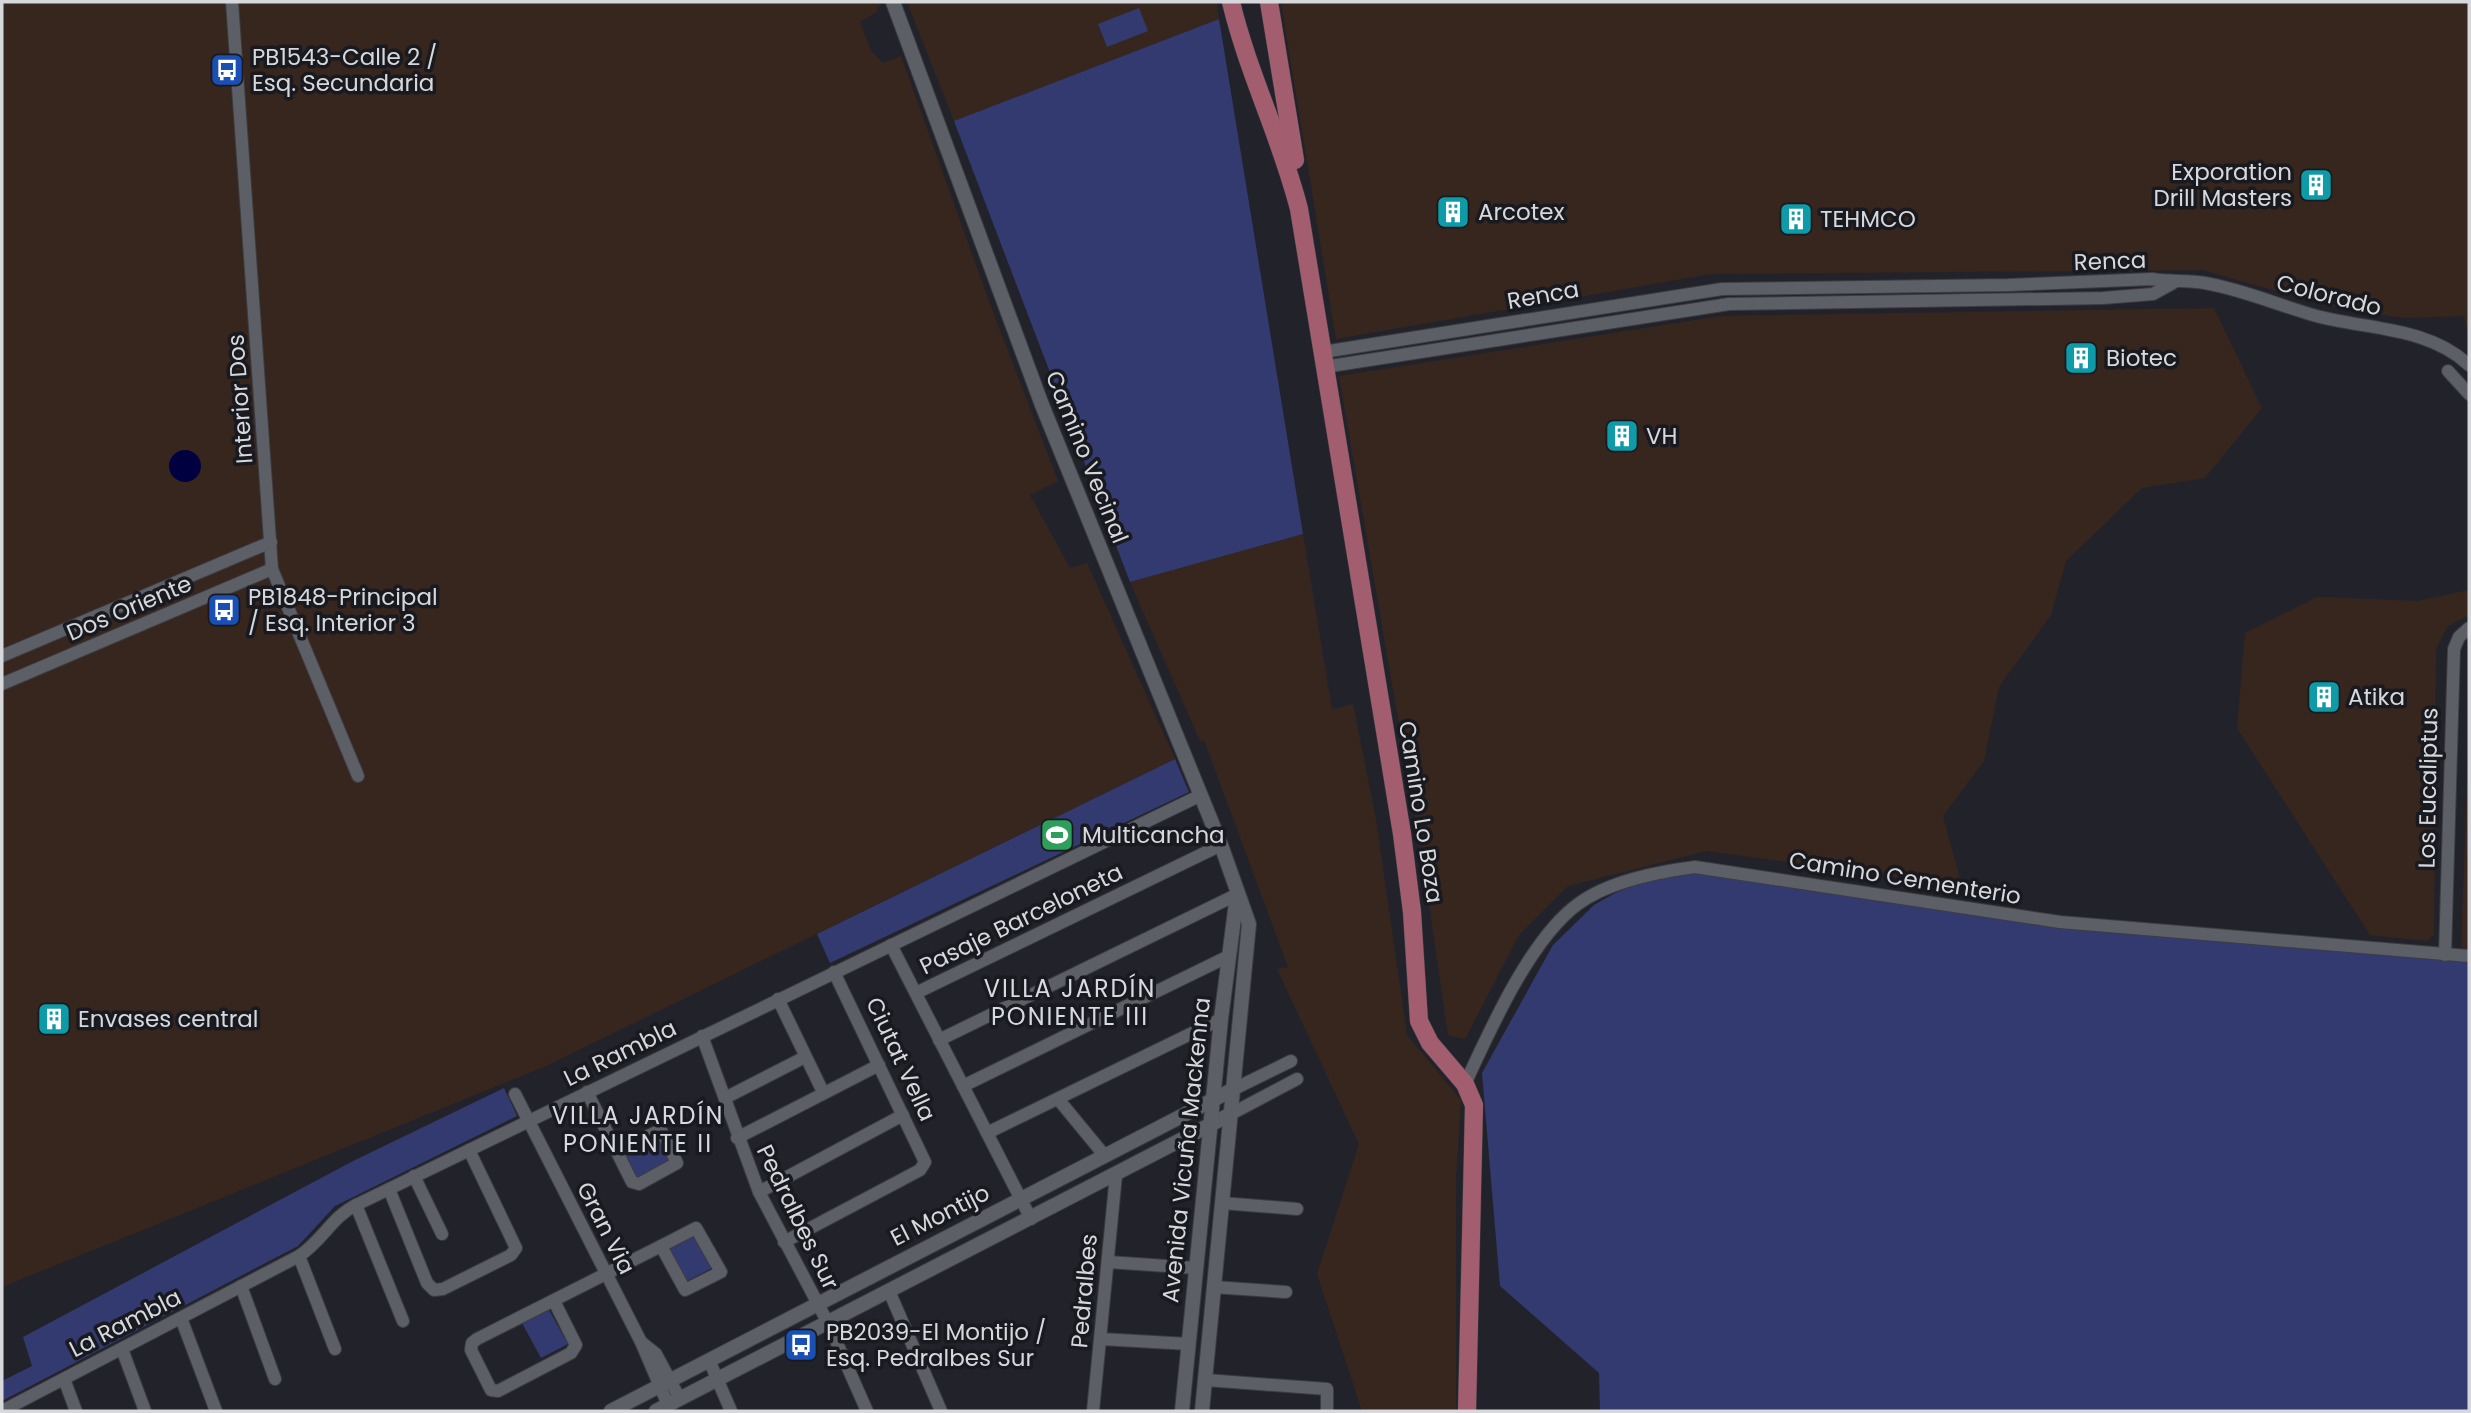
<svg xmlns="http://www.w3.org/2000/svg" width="2471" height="1413" viewBox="0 0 2471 1413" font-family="Poppins,sans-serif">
<rect width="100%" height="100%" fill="#22232a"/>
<!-- industrial -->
<g fill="#37261e">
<path d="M2,2h877l2,4 -4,2 1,3 -18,11 11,29 12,12 18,-7 89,248 68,177 -28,14 40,73 17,-5 88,196 -631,308 -542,220z"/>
<path d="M907,2h310l2,17 -265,102z"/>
<path d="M1281,2h1188v337l-5,-23 -60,2 -63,-9 -139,-39 -491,4 -375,65z"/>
<path d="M2214,308l48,100 -57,70 -63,10 -76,73 -15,54 -52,72 -15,74 -41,55 19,70 -255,-35 -139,35 -49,49 -54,104 -17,-4 -25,-172 -84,-487 382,-60z"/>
<path d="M1303,534l29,175 21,-5 23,115 31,216 54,65 -5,76v235h-94l-45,-137 42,-130 -82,-175 11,-2 -84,-227 -4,1 -70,-159z"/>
<path d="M2469,590v25l-22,12 -11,22 -2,286 -7,6 -57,-6 -133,-207 8,-95 72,-36 100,4z"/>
<path d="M2469,733v217h-3l-5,-4z"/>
</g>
<!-- green -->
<g fill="#333a6f">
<path d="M1139,8l9,23 -41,16 -9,-23z"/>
<path d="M1219,19l84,515 -173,48 -176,-461z"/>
<path d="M1175,759l14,33 -359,171 -13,-29z"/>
<path d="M1675,871l36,1 345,56 413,29v454h-869l-1,-38 -99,-87 -18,-213 71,-128 41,-40 23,-13z"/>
<path d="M504,1088l13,28 -182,90 -37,40 -296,155v-20l30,-15 -9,-29 330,-176z"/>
<path d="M658,1134l14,27 -35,18 -14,-27z"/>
<path d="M694,1234l18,34 -27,14 -18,-34z"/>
<path d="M549,1310l19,34 -27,14 -19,-35z"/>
</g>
<!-- water -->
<circle fill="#000041" cx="185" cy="466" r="16"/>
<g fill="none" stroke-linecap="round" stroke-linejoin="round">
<defs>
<g id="minor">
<path d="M232,2l40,567 86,207"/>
<path d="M1323,352l399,-63 286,-4 144,-6c18,3 36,1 53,4 36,6 73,22 108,32 53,15 114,11 156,50"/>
<path d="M1324,367l405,-63 374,-6 50,-4 20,-11"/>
<path d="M2448,371l21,23"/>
<path d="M2,656l269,-114"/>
<path d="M2,684l270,-115"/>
<path d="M891,945l140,274"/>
<path d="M2445,955l9,-306 5,-12 10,-9"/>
<path d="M916,993l305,-148"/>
<path d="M778,999l45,93"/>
<path d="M702,1036l57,156 69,131 39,88"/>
<path d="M939,1040l299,-146"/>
<path d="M1465,1084c25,-54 65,-145 113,-180 31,-23 79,-32 117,-37l365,55 409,34"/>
<path d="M963,1086l266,-130"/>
<path d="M1234,1089l57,-28"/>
<path d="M587,1092l45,90 7,2 38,-21 -16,-33 -44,20"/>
<path d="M515,1094l126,248 27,63"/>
<path d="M725,1098l80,-41"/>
<path d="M1058,1099l47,57"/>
<path d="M1231,1114l66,-35"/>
<path d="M987,1133l234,-114"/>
<path d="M737,1138l142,-73"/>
<path d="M414,1176l28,58"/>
<path d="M389,1189l38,94 7,7 9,-1 68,-34 5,-7 -47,-98"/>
<path d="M759,1192l144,-77"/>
<path d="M1222,1203l75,6"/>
<path d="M356,1205l47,116"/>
<path d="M696,1228l25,44 -36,18 -24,-44z"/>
<path d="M784,1242l136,-72 5,-8 -91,-190"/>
<path d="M299,1256l36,93"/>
<path d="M1108,1262l88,6"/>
<path d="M241,1286l34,93"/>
<path d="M1213,1287l73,5"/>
<path d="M889,1291l52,120"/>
<path d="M554,1301l22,44 -5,8 -73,38 -7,-1 -20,-40 1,-7 5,-4 184,-93"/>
<path d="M181,1318l35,93"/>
<path d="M1101,1339l88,5"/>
<path d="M641,1342l15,12 24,45"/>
<path d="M122,1349l23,62"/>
<path d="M709,1360l22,51"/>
<path d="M64,1379l12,32"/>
<path d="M1206,1380l121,9v22"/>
<path d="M2,1411l297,-155c23,-15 33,-39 57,-51l843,-409"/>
<path d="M1093,1411l23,-236"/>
</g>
<g id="tertiary">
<path d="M893,2l149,403 179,440 28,79 -47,487"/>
<path d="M611,1411l623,-322"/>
<path d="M656,1411l575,-297"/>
<path d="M1182,1411l39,-392 16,-124"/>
</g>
<g id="primary">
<path d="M1231,2c17,71 50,136 68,207l103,625 10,78 7,109 11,22 35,41 9,21 -7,306"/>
<path d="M1269,2l26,158"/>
</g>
</defs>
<!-- minor casing -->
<use href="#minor" stroke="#3c3d42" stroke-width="14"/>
<!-- tertiary casing -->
<use href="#tertiary" stroke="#3c3d42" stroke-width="16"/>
<!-- primary casing -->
<use href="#primary" stroke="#3c3d42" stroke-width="19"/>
<!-- minor -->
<use href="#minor" stroke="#5d5f67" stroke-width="12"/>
<!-- tertiary -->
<use href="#tertiary" stroke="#5d5f67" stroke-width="14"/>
<!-- primary -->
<use href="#primary" stroke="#a25e6f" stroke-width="18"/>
</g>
<!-- icons -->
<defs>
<symbol id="bus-square" viewBox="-11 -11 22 22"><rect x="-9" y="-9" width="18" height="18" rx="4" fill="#1a4fb4" stroke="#181a20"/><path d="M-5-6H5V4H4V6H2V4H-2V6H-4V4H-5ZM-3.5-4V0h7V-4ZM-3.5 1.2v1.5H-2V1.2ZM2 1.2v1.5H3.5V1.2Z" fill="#fff"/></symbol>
<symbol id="building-square" viewBox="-11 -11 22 22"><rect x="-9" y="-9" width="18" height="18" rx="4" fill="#0f9aa8" stroke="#181a20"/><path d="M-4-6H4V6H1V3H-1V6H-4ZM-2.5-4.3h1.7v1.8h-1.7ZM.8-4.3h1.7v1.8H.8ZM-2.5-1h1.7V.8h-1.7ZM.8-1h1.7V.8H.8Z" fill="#fff"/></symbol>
<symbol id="stadium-square" viewBox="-11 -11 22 22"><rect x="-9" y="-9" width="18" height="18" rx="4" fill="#2e9e5b" stroke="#181a20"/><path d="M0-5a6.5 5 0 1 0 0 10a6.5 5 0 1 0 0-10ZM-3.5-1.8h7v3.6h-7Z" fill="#fff"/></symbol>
</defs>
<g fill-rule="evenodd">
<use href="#bus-square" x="208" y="51" width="38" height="38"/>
<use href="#building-square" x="2297" y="166" width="38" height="38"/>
<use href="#building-square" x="1434" y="193" width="38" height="38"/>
<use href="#building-square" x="1777" y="200" width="38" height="38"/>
<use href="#building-square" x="2062" y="339" width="38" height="38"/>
<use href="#building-square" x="1603" y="417" width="38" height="38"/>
<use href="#bus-square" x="205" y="591" width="38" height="38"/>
<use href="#building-square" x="2305" y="678" width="38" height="38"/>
<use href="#stadium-square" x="1038" y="816" width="38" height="38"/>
<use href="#building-square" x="35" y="1000" width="38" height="38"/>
<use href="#bus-square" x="782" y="1326" width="38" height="38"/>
</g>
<g text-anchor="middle" stroke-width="7" stroke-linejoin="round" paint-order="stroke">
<!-- poi labels -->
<g font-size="23" fill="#d7d8dc" stroke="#181a20" text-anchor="start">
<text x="252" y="65">PB1543-Calle 2 /<tspan x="252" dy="26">Esq. Secundaria</tspan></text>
<text x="2292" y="180" text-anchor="end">Exporation<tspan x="2292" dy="26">Drill Masters</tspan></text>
<text x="1478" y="220">Arcotex</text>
<text x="1820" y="227">TEHMCO</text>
<text x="2106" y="366">Biotec</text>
<text x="1646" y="444">VH</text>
<text x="248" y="605">PB1848-Principal<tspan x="248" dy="26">/ Esq. Interior 3</tspan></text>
<text x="2348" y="705">Atika</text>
<text x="1082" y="843">Multicancha</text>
<text x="78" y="1027">Envases central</text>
<text x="826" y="1340">PB2039-El Montijo /<tspan x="826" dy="26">Esq. Pedralbes Sur</tspan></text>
</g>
<!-- street labels -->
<g font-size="23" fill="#d7d8dc" stroke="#181a20">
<text transform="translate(2110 261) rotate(-2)" y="8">Renca</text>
<text transform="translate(1543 295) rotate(-10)" y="8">Renca</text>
<text transform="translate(2329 295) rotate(14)" y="8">Colorado</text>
<text transform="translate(240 399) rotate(-94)" y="8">Interior Dos</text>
<text transform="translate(1087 457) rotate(68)" y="8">Camino Vecinal</text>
<text transform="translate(129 608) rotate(-23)" y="8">Dos Oriente</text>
<text transform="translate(2428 788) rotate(-89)" y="8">Los Eucaliptus</text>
<text transform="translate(1421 812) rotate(81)" y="8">Camino Lo Boza</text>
<text transform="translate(1905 878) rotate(9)" y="8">Camino Cementerio</text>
<text transform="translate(1021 919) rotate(-26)" y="8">Pasaje Barceloneta</text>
<text transform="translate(620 1053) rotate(-26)" y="8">La Rambla</text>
<text transform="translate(901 1059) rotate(65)" y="8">Ciutat Vella</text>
<text transform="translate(1186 1150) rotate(-84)" y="8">Avenida Vicuña Mackenna</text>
<text transform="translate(940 1215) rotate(-27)" y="8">El Montijo</text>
<text transform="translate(798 1217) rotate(64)" y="8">Pedralbes Sur</text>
<text transform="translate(606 1228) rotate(63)" y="8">Gran Via</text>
<text transform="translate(1084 1291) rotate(-85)" y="8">Pedralbes</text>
<text transform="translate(125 1323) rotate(-27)" y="8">La Rambla</text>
</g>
<!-- neighbourhood labels -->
<g font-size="24" letter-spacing="2" fill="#d8dae3" stroke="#181a20">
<text x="1070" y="997">VILLA JARDÍN<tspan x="1070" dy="28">PONIENTE III</tspan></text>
<text x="638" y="1124">VILLA JARDÍN<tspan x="638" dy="28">PONIENTE II</tspan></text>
</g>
</g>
<!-- border -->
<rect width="2471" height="1413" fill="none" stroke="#d7d8dc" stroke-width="7"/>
</svg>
